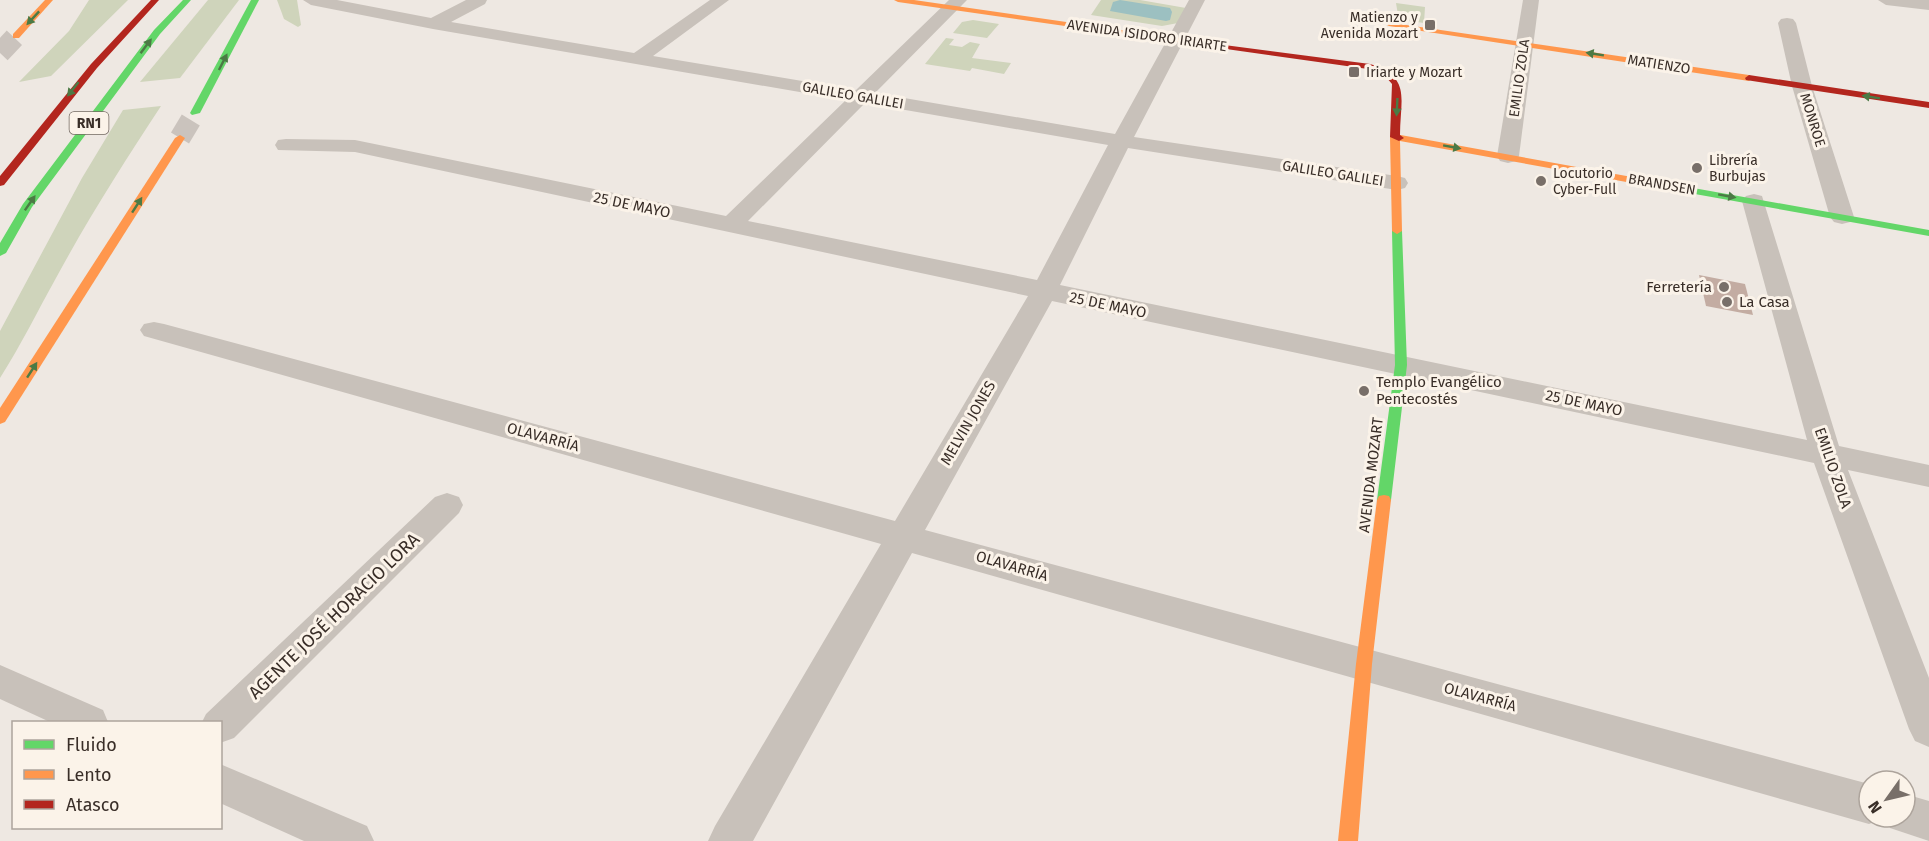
<svg xmlns="http://www.w3.org/2000/svg" width="1929" height="841" viewBox="0 0 1929 841" font-family="'Fira Sans',sans-serif">
<rect width="100%" height="100%" fill="#eee8e2"/>
<!-- green -->
<g fill="#cfd4bb">
<path d="M89,0h39l-77,76 -32,6 50,-51z"/>
<path d="M208,0h31l-59,78 -40,4z"/>
<path d="M277,0h20l4,25 -3,2 -14,-8z"/>
<path d="M1101,0h39l46,8 -8,15 -16,3 -71,-11z"/>
<path d="M1396,3l29,4 -1,16 -14,-2 -12,-6z"/>
<path d="M973,20l26,4 -12,14 -34,-5 9,-11z"/>
<path d="M946,38l8,1 -5,6 13,2 8,-5 10,2 -8,14 39,5 -7,11 -32,-6 -2,3 -45,-7z"/>
<path d="M161,106c-37,56 -73,113 -105,172 -19,34 -35,67 -56,100v-47l82,-153 41,-68z"/>
</g>
<!-- water -->
<path fill="#9cc0c1" d="M1120,0l50,8 2,4 -2,8 -4,1 -56,-10 3,-9z"/>
<!-- building -->
<path fill="#c3aca2" d="M1699,275l46,9 8,31 -47,-9z"/>
<g fill="none" stroke-linecap="round" stroke-linejoin="round">
<!-- highway-tunnel -->
<g stroke="#cac3bd" stroke-width="21" stroke-dasharray="21 10" stroke-linecap="butt">
<path d="M0,53l16,-17"/>
<path d="M180,138l15,-25"/>
</g>
<!-- street -->
<g fill="#c8c1ba" fill-rule="evenodd">
<path d="M303,0h34l94,18 35,-18h21l-2,4 -34,18 183,31 76,-53h19l-76,56 203,34 93,-90h18l-92,93 240,41 74,-134h16l-71,137 263,39 8,2 3,5 -3,5 -8,2 -269,-42 -68,137 747,155 -65,-239 4,-5 8,-2 8,2 77,250 90,19v22l-81,-17 81,208v69l-14,-6 -6,-12 -95,-266 -762,-162 -127,229 944,254v33l15,1 -15,6 -957,-271 -159,288h-45l7,-15 166,-282 -737,-208 -4,-6 4,-6 10,-2 10,2 731,197 133,-225 -673,-144 -77,-2 -3,-5 3,-5 8,-1 69,1 371,76 120,-116 -413,-71 -122,-24zM865,103l243,42 -71,135 -289,-59z"/>
<path d="M1523,0h16l-20,156 -3,5 -8,2 -8,-2 -3,-5z"/>
<path d="M1878,0h51v10l-43,-5z"/>
<path d="M1787,18l6,1 3,4 16,63 42,131 -4,5 -8,2 -8,-2 -4,-5 -38,-131 -14,-63 3,-4z"/>
<path d="M447,493l12,4 4,8 -4,8 -225,225 -14,5v-21h-18l4,-8 229,-217z"/>
<path d="M0,665l103,45 5,12h-58l-50,-23z"/>
<path d="M220,764l147,62 7,15h-70l-84,-38z"/>
<path d="M1905,794l24,7v40l-39,-13 -5,-11h20z"/>
</g>
<!-- fast -->
<g fill="#63d668" fill-rule="evenodd">
<path d="M183,0h8l-31,34 -128,173 -26,46 -6,3v-13l23,-39 131,-174z"/>
<path d="M251,0h8l-59,113 -8,2 -2,-2z"/>
<path d="M1643,179l286,51v6l-290,-52 -1,-2z"/>
<path d="M1397,228l5,3 5,134 -16,135 -2,4h-10l-2,-4 18,-135 -3,-134z"/>
</g>
<!-- slow -->
<g fill="#ff974d" fill-rule="evenodd">
<path d="M45,0h8l-34,38h-6v-4z"/>
<path d="M894,0h20l298,43 4,2 -4,2 -314,-45z"/>
<path d="M1386,22l363,53 4,3 -4,3 -360,-55 -4,-2z"/>
<path d="M1395,134l248,45 5,3 -5,3 -243,-44 2,90 -5,3 -5,-3 -2,-94z"/>
<path d="M180,135l5,3 -180,284 -5,2v-16l175,-270z"/>
<path d="M1384,495l5,1 2,4 -19,164 -14,177h-20l18,-177 21,-164 2,-4z"/>
</g>
<!-- jam -->
<g fill="#b3261e" fill-rule="evenodd">
<path d="M151,0h8l-62,68 -93,117 -4,1v-10l91,-112z"/>
<path d="M1209,43l161,21c42,13 30,35 30,71l4,3 -5,3 -9,-4 2,-53 -6,-7 -18,-8 -156,-22 -4,-2z"/>
<path d="M1749,75l180,27v6l-183,-28 -1,-2z"/>
</g>
</g>
<!-- one-way arrows -->
<defs><path id="oneway-solid" d="M-6-.8H1V-3.2L6.5 0L1 3.2V.8H-6Z" transform="scale(1.5)"/></defs>
<g fill="#4c7a45">
<use href="#oneway-solid" transform="translate(33 18) rotate(133)"/>
<use href="#oneway-solid" transform="translate(146 46) rotate(-53)"/>
<use href="#oneway-solid" transform="translate(1595 54) rotate(-171)"/>
<use href="#oneway-solid" transform="translate(223 62) rotate(-63)"/>
<use href="#oneway-solid" transform="translate(73 89) rotate(128)"/>
<use href="#oneway-solid" transform="translate(1871 97) rotate(-171)"/>
<use href="#oneway-solid" transform="translate(1397 107) rotate(93)"/>
<use href="#oneway-solid" transform="translate(1452 147) rotate(10)"/>
<use href="#oneway-solid" transform="translate(1727 196) rotate(10)"/>
<use href="#oneway-solid" transform="translate(30 203) rotate(-55)"/>
<use href="#oneway-solid" transform="translate(137 205) rotate(-57)"/>
<use href="#oneway-solid" transform="translate(32 370) rotate(-57)"/>
</g>
<!-- markers -->
<g fill="#786f69" stroke="#fbf3e9" stroke-width="2">
<rect x="1424" y="19" width="12" height="12" rx="3"/>
<rect x="1348" y="66" width="12" height="12" rx="3"/>
<circle cx="1697" cy="168" r="6"/>
<circle cx="1541" cy="181" r="6"/>
<circle cx="1724" cy="287" r="6"/>
<circle cx="1727" cy="302" r="6"/>
<circle cx="1364" cy="391" r="6"/>
</g>
<g text-anchor="middle" stroke-width="6" stroke-linejoin="round" paint-order="stroke">
<!-- far-poi labels -->
<g font-size="14" fill="#392e28" stroke="#fbf3e9" text-anchor="start">
<text x="1418" y="22" text-anchor="end">Matienzo y<tspan x="1418" dy="16">Avenida Mozart</tspan></text>
<text x="1366" y="77">Iriarte y Mozart</text>
<text x="1709" y="165">Librería<tspan x="1709" dy="16">Burbujas</tspan></text>
<text x="1553" y="178">Locutorio<tspan x="1553" dy="16">Cyber-Full</tspan></text>
</g>
<!-- far-street labels -->
<g font-size="14" fill="#392e28" stroke="#fbf3e9">
<text transform="translate(1147 35) rotate(8)" y="5">AVENIDA ISIDORO IRIARTE</text>
<text transform="translate(1659 64) rotate(9)" y="5">MATIENZO</text>
<text transform="translate(1519 78) rotate(-82)" y="5">EMILIO ZOLA</text>
<text transform="translate(853 95) rotate(10)" y="5">GALILEO GALILEI</text>
<text transform="translate(1813 120) rotate(73)" y="5">MONROE</text>
<text transform="translate(1333 173) rotate(9)" y="5">GALILEO GALILEI</text>
<text transform="translate(1662 184) rotate(10)" y="5">BRANDSEN</text>
</g>
<!-- shield labels -->
<rect fill="#fbf3e9" stroke="#736962" stroke-width="1.5" x="69.5" y="112" width="39" height="22" rx="4.5"/>
<g font-size="14" font-weight="bold" fill="#392e28">
<text x="89" y="128">RN1</text>
</g>
<!-- street labels -->
<g font-size="15" fill="#392e28" stroke="#fbf3e9">
<text transform="translate(632 205) rotate(12)" y="5">25 DE MAYO</text>
<text transform="translate(1108 305) rotate(12)" y="5">25 DE MAYO</text>
<text transform="translate(1584 403) rotate(12)" y="5">25 DE MAYO</text>
<text transform="translate(968 423) rotate(-60)" y="5">MELVIN JONES</text>
<text transform="translate(543 437) rotate(15)" y="5">OLAVARRÍA</text>
<text transform="translate(1833 468) rotate(71)" y="5">EMILIO ZOLA</text>
<text transform="translate(1371 475) rotate(-83)" y="5">AVENIDA MOZART</text>
<text transform="translate(1012 566) rotate(16)" y="5">OLAVARRÍA</text>
<text transform="translate(1480 697) rotate(15)" y="5">OLAVARRÍA</text>
</g>
<!-- poi labels -->
<g font-size="15" fill="#392e28" stroke="#fbf3e9" text-anchor="start">
<text x="1712" y="292" text-anchor="end">Ferretería</text>
<text x="1739" y="307">La Casa</text>
<text x="1376" y="387">Templo Evangélico<tspan x="1376" dy="17">Pentecostés</tspan></text>
</g>
<!-- near-street labels -->
<g font-size="18" fill="#392e28" stroke="#fbf3e9">
<text transform="translate(334 616) rotate(-44)" y="6">AGENTE JOSÉ HORACIO LORA</text>
</g>
</g>
<!-- legend -->
<rect x="12" y="721" width="210" height="108" fill="#fbf3e9" stroke="#ada49c" stroke-width="1.5"/>
<rect x="24" y="740" width="30" height="9" fill="#63d668" stroke="#ada49c" stroke-width="1.5"/>
<text x="66" y="751" font-size="18" fill="#392e28">Fluido</text>
<rect x="24" y="770" width="30" height="9" fill="#ff974d" stroke="#ada49c" stroke-width="1.5"/>
<text x="66" y="781" font-size="18" fill="#392e28">Lento</text>
<rect x="24" y="800" width="30" height="9" fill="#b3261e" stroke="#ada49c" stroke-width="1.5"/>
<text x="66" y="811" font-size="18" fill="#392e28">Atasco</text>
<!-- north arrow -->
<g transform="translate(1887 799) rotate(236)"><circle r="28" fill="#fbf3e9" stroke="#ada49c" stroke-width="1.5"/>
<path d="M0-4.5L10 22L0 15L-10 22Z" fill="#786f69"/>
<text y="-9" font-size="16" font-weight="bold" text-anchor="middle" fill="#392e28">N</text>
</g>
</svg>
